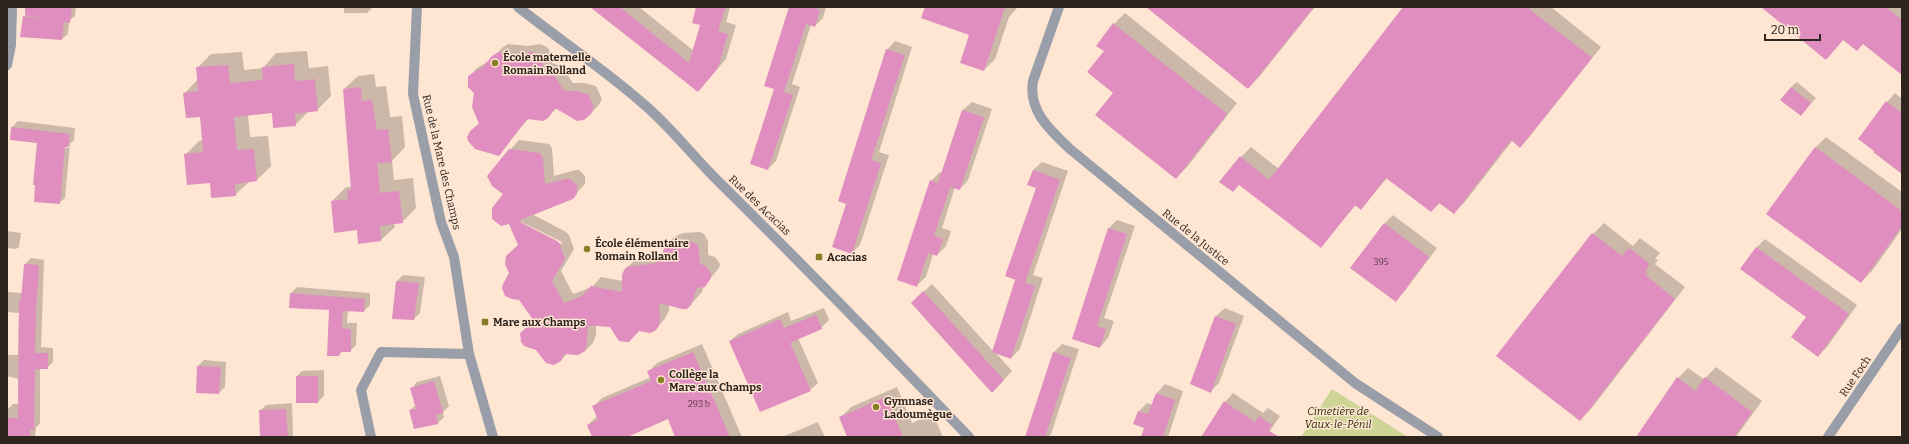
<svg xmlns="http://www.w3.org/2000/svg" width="1909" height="444" viewBox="0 0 1909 444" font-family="Bitter,serif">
<rect width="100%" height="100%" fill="#ffe6d3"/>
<!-- green -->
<path fill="#cdd495" d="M1332,389l76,48h-107z"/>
<!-- shadow -->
<g fill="#0003" fill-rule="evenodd">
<path d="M49,7h27l-1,9 -6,5 -1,13 -6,5 -38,-22 5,-6z"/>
<path d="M344,7h29l-6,6h-23z"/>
<path d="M596,7h43l55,44 8,-26 -5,-18h33l-4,15 10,3 -10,34 -28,32z"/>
<path d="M790,7h36l-3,11 -8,8 -4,-1 -19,59 8,3 -24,74 -8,8 7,-80z"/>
<path d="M926,7h92l-9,10 -14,42 -11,11 -13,-35z"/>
<path d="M1147,7h168l-56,70 -11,11z"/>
<path d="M1404,7h147l50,40 -71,89 -10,11 -7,-7 -49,63 -10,10 -14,-10 -9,8 -44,-33 -26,31 -5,-4 -35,41 -80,-89 10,-10 28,22z"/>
<path d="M1763,7h139v67l-39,-31 -19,-4 -18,20z"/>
<path d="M1125,13l112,90 -50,64 -11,11 -62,-85 -9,-42 9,-27z"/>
<path d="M895,41l17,6 -33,105 10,3 -29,90 -8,8 -5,-50 40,-153z"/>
<path d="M508,44l19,2 13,-2 5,2 4,3 3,14 9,3 12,17h11l12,3 6,13 -3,6 -8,8 -34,-5 -10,10h-18l-31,37 -27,-24 9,-9 -5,-30 -6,-15 8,-9 13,-8 12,-12z"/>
<path d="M307,51l2,17 19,-2 3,30 -14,14 -8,1 -14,14 -22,-13 -25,3 2,22 18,-1 3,30 -14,14 -7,1 -15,14 -24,-13 -26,-27 14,-14 4,-1 -2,-24 -17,-22 14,-15 -1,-11 14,-14 31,-2 2,18 19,-2 13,-15z"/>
<path d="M374,74l2,13 10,-1 4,31 12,-1 3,31 -13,14 2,19 19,-2 3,30 -14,14 -8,1 1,4 -14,13 -23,-11 -26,-28 14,-14h6l-8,-98 14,-13z"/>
<path d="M1797,82l19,16 -15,17 -10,-28z"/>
<path d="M1895,93l7,6v74l-15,-71z"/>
<path d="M972,102l20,7 -24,71 -8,9 -5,-2 -13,41 9,3 -5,15 -9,9 -4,-1 -7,23 -9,8 14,-104 9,-9 2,1 21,-63z"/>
<path d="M18,121l57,7 -1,12 -4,4 -5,54 -6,5 -23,-19 2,-41 -27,-4 1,-12zM51,144l18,2v2l-19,-1z"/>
<path d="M1826,137l76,55v37l-30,42 -11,11 -46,-134z"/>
<path d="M519,140l30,4 3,4 2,28 22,-6h3l6,6v8l-13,14 -40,16 34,18 3,3 5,14 -13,22 12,23 19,-7 9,-10 22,4 1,-11 10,-9 11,-5 18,-1 2,-9 9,-9 9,-4 17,-1 4,2 4,7v14l7,2 5,7 -1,4 -15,18 -2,6 -6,7 -9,9 -18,-4v7l-5,9 -10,10h-15l-10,11 -5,1 -8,-5 -6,-11 -14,-1v10l-3,8 -9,9 -6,2h-11l-6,6 -24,-11 -9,-2 -6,-6 12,-20 -24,-48 9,-28 -15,-51 6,-44zM521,222l41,20 -1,2 -40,-20z"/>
<path d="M1042,162l26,9 -35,104 10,3 -23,71 -9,9 -16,-6 17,19 -11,12 -89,-80 20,-19 61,67 24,-72 20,-92 -4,-17z"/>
<path d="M1393,215l44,33 -33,44 -9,9 -11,-77z"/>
<path d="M1117,220l18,6 -31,92 10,3 -6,17 -8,9 -26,-9 35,-110z"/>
<path d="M1604,223l29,23 7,-8 20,15 -5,6 3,1 -3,4 30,23 -94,122 -11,11 13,-186z"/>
<path d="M7,231l14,2 -2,14 -3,2 -9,-1z"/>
<path d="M1765,239l92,66 -30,42 -9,9 -10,-39 -66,-48 15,-22z"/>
<path d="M31,258l13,2 -3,87 12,1v14l-6,6h-7v55l-4,5 -1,9h-28v-27l6,-6h6l-1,-25 -11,-3v-21h11l1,-42 -12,-1v-20l15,1 3,-29z"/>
<path d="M403,275l22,2 -5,36 -6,6 -17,-38z"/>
<path d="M297,287l73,6v12l-6,6 -16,-1 -1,13h10l-1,22 -6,6h-7l-4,4 -9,-46 -39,-16z"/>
<path d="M824,308l5,12 -8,8 -23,10 20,45 -8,7 -80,-49 8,-7 50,-22 3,9z"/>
<path d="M1225,308l19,8 -25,67 -9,9 6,-76z"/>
<path d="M702,344l40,93h-66l-8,-19 -41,19h-34l-5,-12 9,-9 -4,-9 9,-9 49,-21 -3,-5 9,-9z"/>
<path d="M1062,344l17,5 -28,85 -3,3h-22l28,-85z"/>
<path d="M204,360l22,2 -1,25 -6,6 -21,-27z"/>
<path d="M1716,367l46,34 -26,36h-98l40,-59 10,-10 16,11z"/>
<path d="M324,370v26l-6,6h-21v-26l5,-5z"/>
<path d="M440,376l9,30 -6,6 1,5 -6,6 -24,5 -4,-18 6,-5 -4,-17 5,-6z"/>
<path d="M1165,384l18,7 -15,46h-26l3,-10 -6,-16 8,-8 6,2 4,-12z"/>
<path d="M897,387l15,36 21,-9 10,23h-94l-9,-19 11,-11z"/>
<path d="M1233,393l30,20 5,-5 12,8 -14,21h-64l23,-35z"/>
<path d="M292,403l1,32 -2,2h-30l-1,-26 6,-6z"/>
<path d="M818,422l7,15h-43z"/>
</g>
<!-- building -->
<g fill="#df8ebf">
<path d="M25,7h47l-2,16 -6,-1 -2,18 -42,-3 3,-21 24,4 -22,-5z"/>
<path d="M590,7h30l69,56 11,-38 -8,-2 4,-16h29l-7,24 10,3 -10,34 -20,24z"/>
<path d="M789,7h21l10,3 -5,17 -9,-3 -22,68 9,3 -25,75 -18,-6 24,-75 -10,-3z"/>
<path d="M925,7h80l-21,64 -24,-8 9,-28 -48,-17z"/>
<path d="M1146,7h168l-66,82z"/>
<path d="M1403,7h124l65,51 -72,90 -9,-8 -57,74 -15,-11 -8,9 -45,-34 -25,32 -6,-5 -34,43 -82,-63 -6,7 -14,-10 21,-26 29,24z"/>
<path d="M1761,7h124l17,13v55l-39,-31 -6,7 -14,-11 -17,20z"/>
<path d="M1113,23l114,91 -51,65 -81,-64 18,-22 -26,-21 17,-21 -8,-5z"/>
<path d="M886,49l19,6 -34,105 10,3 -29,91 -20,-7 14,-43 -8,-3z"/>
<path d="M499,52l19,2 13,-2 5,2 5,4 3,13 9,3 11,17h12l12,3 6,13 -3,7 -7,6 -7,1 -22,-13 -7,10 -5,3 -16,-2 -28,37 -24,-7 -7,-8 -1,-4 3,-6 9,-7 -7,-17 2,-14 -6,-6v-11l16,-10 8,-10z"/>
<path d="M294,64l1,17 20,-2 3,32 -23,3 1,12 -23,2 -1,-15 -38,4 3,33 17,-1 3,32 -22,3 1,12 -25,2 -1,-15 -23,2 -3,-31 19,-2 -3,-35 -14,1 -3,-25 15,-2 -2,-24 32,-2 2,18 33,-3 -1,-13z"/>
<path d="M361,87l1,14 10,-1 5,30 11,-1 4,33 -15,1 3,30 19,-2 4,32 -23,3 1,15 -23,3 -1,-14 -23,3 -3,-32 17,-2 -1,-9h4l-8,-101z"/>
<path d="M1791,87l20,16 -10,13 -21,-16z"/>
<path d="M1886,101l16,12v61l-29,-22 1,-1 -16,-12z"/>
<path d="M962,110l22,7 -24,73 -10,-3 -16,49 9,3 -6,17 -9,-3 -11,34 -20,-7 33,-100 8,3z"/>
<path d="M11,127l59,7 -2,13h-3l-5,57 -26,-2 1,-17h-2l4,-42 -27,-3z"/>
<path d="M1815,147l87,64v15l-41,57 -95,-69z"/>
<path d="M509,149l31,4 3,5 2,26 21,-5h4l7,6v9l-4,5 -55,22 39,20 3,3 5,15 -13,22 12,22 18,-7 9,-10 31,6v-17l2,-5 3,-3 29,-4 7,-10 1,-7 9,-4 17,-1 8,4 2,19 6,2 5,8v4l-6,9 -8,1 -6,17 -4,4h-5l-23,-6 1,18 -1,5 -4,5 -5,2 -11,-2 -10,11 -10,-1 -9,-14 -14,-1 -1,-2 -1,2h-6l-2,24 -8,5 -14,-1 -3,7 -7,4 -8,-2 -10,-13 -12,-4 -3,-4 -1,-9 14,-12 -15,-21 -7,-1 -7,-3 -3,-8 1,-4 6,-11 -4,-9 1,-8 12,-11 -9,-21 -8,2 -9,-7v-11l11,-14 -11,-8 -5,-10z"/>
<path d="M1033,170l27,10 -35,103 10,3 -24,73 -19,-7 23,-72 4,1 -14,-5 31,-88 -9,-3z"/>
<path d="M1384,223l45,34 -33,45 -46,-34z"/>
<path d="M1108,228l19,6 -30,92 9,3 -6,19 -28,-9z"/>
<path d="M1592,233l30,23 7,-8 21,16 -5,6 3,2 -3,3 30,24 -95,122 -84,-65z"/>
<path d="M1756,247l93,67 -31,43 -27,-20 15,-20 -66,-48z"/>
<path d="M24,264l14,1 1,5 -3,40 -1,43h13v16h-13l-1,61h-4v7h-23v-19h11l1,-119h2z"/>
<path d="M396,281l23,2 -5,37 -22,-1z"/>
<path d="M923,291l81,89 -12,13 -81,-90z"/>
<path d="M290,293l75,6 -1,13 -21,-1 -1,17 9,1v23h-11l-1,4h-12l2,-46 -40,-2z"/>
<path d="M816,315l6,14 -32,14 21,48 -51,21 -31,-71 51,-22 4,9z"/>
<path d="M1215,316l21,8 -25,69 -21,-9z"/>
<path d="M693,352l37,85h-55l-7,-18 -41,18h-35l-5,-12 11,-5 -6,-14 59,-25 -4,-10z"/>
<path d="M1053,352l18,6 -26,79h-20z"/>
<path d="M197,366l24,1 -2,27 -23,-1z"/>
<rect x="296" y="376" width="22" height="27"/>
<path d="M1677,377l18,14 10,-14 47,35 -18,25h-98z"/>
<path d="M434,381l9,32 -7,2 2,9 -24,5 -5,-19 7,-1 -6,-21z"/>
<path d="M1156,393l19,7 -12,37h-22l3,-9 -11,-4 5,-13 10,3z"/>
<path d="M886,397l17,40h-56l-8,-20z"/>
<path d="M1224,401l31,21 4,-6 13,9 -4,5 11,7h-78z"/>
<path d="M286,409l2,28h-28l-1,-27z"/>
</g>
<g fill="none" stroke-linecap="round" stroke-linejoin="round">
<!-- minor -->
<g stroke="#999ea9" stroke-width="10">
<path d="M417,7l-4,87 28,128 13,35 15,97 24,83"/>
<path d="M518,7c43,34 89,64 129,100 25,22 46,49 69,72 86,85 170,171 253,258"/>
<path d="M1059,7l-26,74c-5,30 17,49 37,68l285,234 83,54"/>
<path d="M7,65l4,-20 1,-38"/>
<path d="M371,437l-10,-47 20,-38 88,2"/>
<path d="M1828,437l74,-109"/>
</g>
</g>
<!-- markers -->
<g fill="#867e25" stroke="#ffe6d3" stroke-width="1.5">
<circle cx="495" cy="63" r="4"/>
<circle cx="587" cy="249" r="4"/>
<rect x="815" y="253" width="8" height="8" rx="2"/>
<rect x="481" y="318" width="8" height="8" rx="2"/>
<circle cx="661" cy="380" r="4"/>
<circle cx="876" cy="407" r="4"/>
</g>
<g text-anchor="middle" stroke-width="3" stroke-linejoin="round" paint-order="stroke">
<!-- number labels -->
<g font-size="9" fill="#5a3f46">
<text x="1381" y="265">395</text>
<text x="699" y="407">293 b</text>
</g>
<!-- poi labels -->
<g font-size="11" font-weight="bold" fill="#2e251e" stroke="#ffe6d3" text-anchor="start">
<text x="503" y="61">École maternelle<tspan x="503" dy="13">Romain Rolland</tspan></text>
<text x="595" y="247">École élémentaire<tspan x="595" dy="13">Romain Rolland</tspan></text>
<text x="827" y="261">Acacias</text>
<text x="493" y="326">Mare aux Champs</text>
<text x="669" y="378">Collège la<tspan x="669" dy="13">Mare aux Champs</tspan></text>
<text x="884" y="405">Gymnase<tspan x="884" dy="13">Ladoumègue</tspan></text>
</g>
<!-- street labels -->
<g font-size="11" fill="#2e251e" stroke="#ffe6d3">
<text transform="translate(442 162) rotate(77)" y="4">Rue de la Mare des Champs</text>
<text transform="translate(760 205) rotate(44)" y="4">Rue des Acacias</text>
<text transform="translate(1196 237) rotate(39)" y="4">Rue de la Justice</text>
<text transform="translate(1855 376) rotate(-56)" y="4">Rue Foch</text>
</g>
<!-- park labels -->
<g font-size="11" font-style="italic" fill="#2b2e06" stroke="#ffe6d3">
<text x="1338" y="415">Cimetière de<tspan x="1338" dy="13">Vaux-le-Pénil</tspan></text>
</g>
</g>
<!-- border -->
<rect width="1909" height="444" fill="none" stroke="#2e251e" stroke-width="16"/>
<!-- scale -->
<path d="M1765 34v6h55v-6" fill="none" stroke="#2e251e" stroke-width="2"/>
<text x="1771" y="34" font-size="12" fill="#2e251e" stroke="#ffe6d3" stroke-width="3" paint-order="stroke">20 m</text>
</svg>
